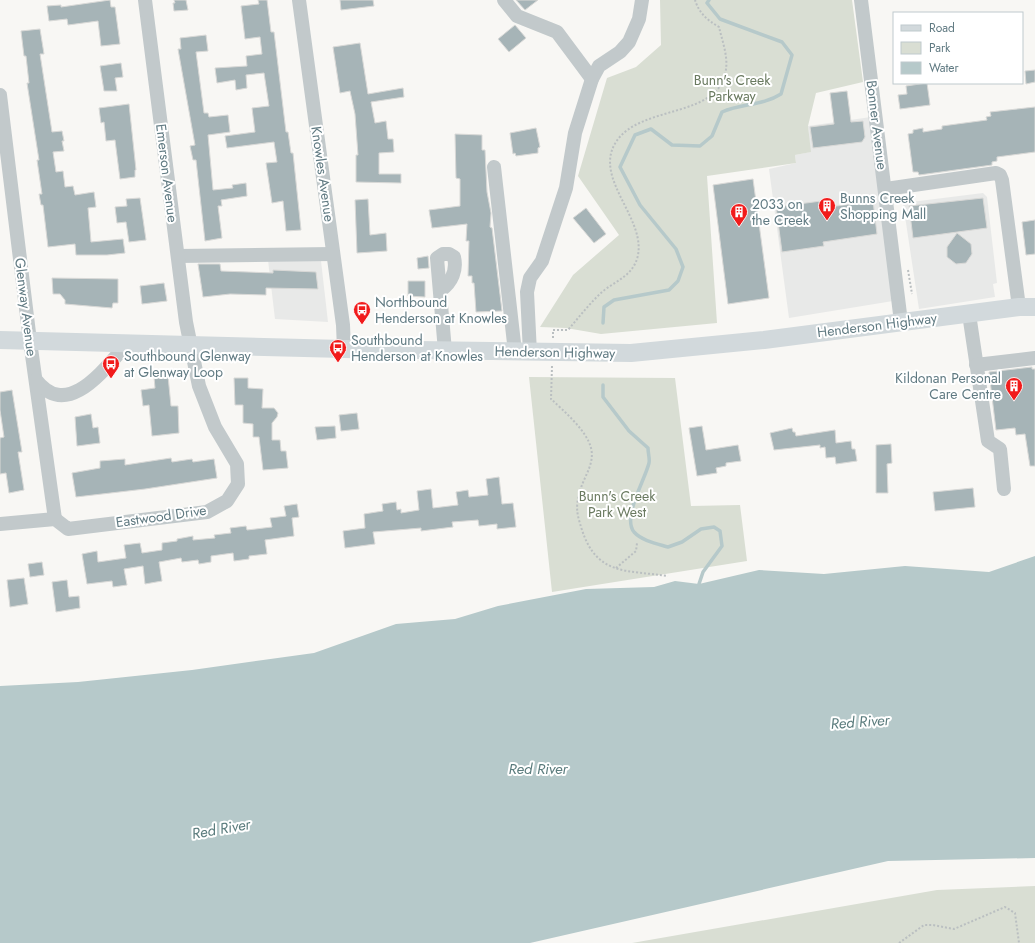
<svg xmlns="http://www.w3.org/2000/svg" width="1035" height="943" viewBox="0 0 1035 943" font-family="Jost,sans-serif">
<rect width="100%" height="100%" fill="#f8f7f4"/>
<!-- built -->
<g fill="#e8e9e8">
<path d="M871,117l22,184 -104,17 -20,-149 27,-6 -1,-8 15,-3 -2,-26z"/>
<path d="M983,193l4,4 10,86 -4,1 2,13 -76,12 -16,-106z"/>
<path d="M268,260l53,1 7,61 -53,-3z"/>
</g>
<!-- green -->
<g fill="#d9ded3">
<path d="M660,0h192l11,82 -47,11 -8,33 3,26 -16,3 1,8 -89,13 10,147 -116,11 -35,-6 -26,-1 33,-52 46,-40 -41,-59 29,-98 29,-11 25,-22z"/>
<path d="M529,377l146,1 16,128 49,-1 7,56 -195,31z"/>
<path d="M1035,886v57h-403l305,-53z"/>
</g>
<!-- water -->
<path fill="#b6c9ca" d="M1035,556v302l-147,3 -358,82h-530v-257l78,-4 114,-12 122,-17 82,-29 59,-5 43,-13 88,-17 68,-2 21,-6 24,3 60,-14 65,4 81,-8 84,6z"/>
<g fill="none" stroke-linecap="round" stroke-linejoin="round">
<!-- stream -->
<g stroke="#b6c9ca" stroke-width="3.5">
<path d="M603,323l1,-16 10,-7 55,-10 9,-9 5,-14 -7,-18 -36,-44 -20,-38 15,-32 16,-6 21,16 28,1 12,-10 10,-24c21,-9 40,-6 59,-18l11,-39 -10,-13 -62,-23 -13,-16 2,-3"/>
<path d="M603,385v12l26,34 19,17c0,5 2,11 1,15 -4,17 -27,54 -15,69 8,9 24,12 34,15l14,-5 19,-13 13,-2 6,4 2,15 -19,26 -4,12"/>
</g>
</g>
<!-- building -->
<g fill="#a6b4b7" stroke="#d9d9d7">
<path d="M110,0l1,7h4l5,37 -19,2 -3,-25 -30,4 -1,-6 -18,2 -2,-15 14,-1v2z"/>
<path d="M174,0h12l2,10 -14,1 -1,-8h2z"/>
<path d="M258,0h9l4,32h3l12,100h2l3,21h2l8,77 -15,1 -3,-30 -11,2 -6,-40 11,-1 -3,-20 -47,6 -2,-12 30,-4 -3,-24 17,-2 -5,-33 -18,2 1,13 -11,2 -1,-10 -18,3 -2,-15 32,-2 -1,-10 16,-2 -2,-17 -15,2 -4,-33 18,-2z"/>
<path d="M340,0h33l1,6 -33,4z"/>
<path d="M516,0h22l-13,10z"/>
<path d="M515,25l11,13 -17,14 -11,-13z"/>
<path d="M40,29l4,25h-4l12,78 10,-1 2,10h-2l2,10 -11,1 3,20 7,-1 2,16 8,-1 2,9 19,-3 2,15 -8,1 3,34 32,-3 2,14 -18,2h-31l-1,-11 -27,3 -5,-42h-2l-2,-11h3l-5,-34h2l-12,-77h2l-3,-27h-2l-3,-25z"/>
<path d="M206,35l2,16 -12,1 8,61h4l1,4 19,-2 2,17 -22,3 5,55 20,-2 -1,-3 14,-2 1,13 -26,4 1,6h-4l4,32 -17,3 -9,-81h-3l-3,-14 5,-1 -17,-96h3l-1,-11z"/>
<path d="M360,43l8,51 35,-6 1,9 -33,5 4,21 11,-2 2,18h5l1,13 -15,1v21h22v9l-45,-1v-27h2l-3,-41 -5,-23 -10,2 -7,-46z"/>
<path d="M121,63l2,14 -8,1 2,13h-13l-4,-25z"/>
<path d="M1035,70v12l-9,2 -1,-13z"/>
<path d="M927,83l3,22 -30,4 -2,-14 9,-1 -1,-8z"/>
<path d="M847,91l4,31 12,-1 2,16 -3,5 -49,6 -3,-21 24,-3 -4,-31z"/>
<path d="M129,104l7,66h-1v7l-15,2 -5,-39 -9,1 -2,-19 -3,1 -2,-15z"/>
<path d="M1035,107v45l-38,5v4l-5,1v3l-73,10 -1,-3h-5l-5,-38 5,-1v-3l10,-2v4l19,-3v-3l45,-6 -1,-3 5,-1 -1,-4z"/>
<path d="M536,128l4,19 -2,1v5l-22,3 -1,-3 -2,1 -3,-21z"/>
<path d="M455,134l27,1v15h3l2,42 4,21 -1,14 2,1 10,83 -26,1 -2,-29h-2v-7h-4l1,-35h-3l1,-17 -35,4 -3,-18 31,-4v-27l-4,-1z"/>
<path d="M753,179l16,119 -41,6 -15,-119z"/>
<path d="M140,198l6,42 -17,2 -3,-20 -9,1 -2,-16 12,-1 -1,-7z"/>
<path d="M983,198l4,30 -74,10 -4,-32z"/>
<path d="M368,199l2,36 16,-2 1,18 -30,2 -2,-53z"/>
<path d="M821,201l1,7 51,-7 4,33 -54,8 1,4 -42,6 -6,-45z"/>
<path d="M586,208l20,26 -12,9 -21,-25z"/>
<path d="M1035,220v34l-9,1 -4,-33z"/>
<path d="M957,233l14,11 1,10 -6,9 -10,1 -9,-7v-10z"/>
<path d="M428,256l1,12 -11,1 -1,-11z"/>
<path d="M198,264h22l1,7 52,2v-3l43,2 2,17 -52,-1v7l-36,-1 -27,3z"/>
<path d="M52,278l66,1v24h-5l-1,5 -47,-4v-4l-5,-6h-7z"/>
<path d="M408,281h17v16l-17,-1z"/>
<path d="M164,283l3,18 -25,3 -2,-18z"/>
<path d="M1032,367v2h3v97h-5l-5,-32 -9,1 -1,-7 -19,2 -7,-58z"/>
<path d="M168,376l3,30h7l1,27 -27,3 -3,-31 -6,1 -2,-16 14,-2 -1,-11z"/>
<path d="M234,378h14v10l15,1 -1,19h12l4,5 -1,4 -5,6v17h8l1,11h5l2,17 -25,2 -4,-33h-6v-13l-10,-1v-18h-8z"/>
<path d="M12,390l10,62h-4l6,38 -15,3 -3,-20 -6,1v-36l4,-1 -4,-27v-18z"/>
<path d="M357,413l2,16 -18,2 -2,-16z"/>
<path d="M91,414l2,14 5,-1 2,16 -23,3 -2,-29z"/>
<path d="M335,426l1,12 -19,2 -2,-13z"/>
<path d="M702,426l4,24 32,-5 3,16 -15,2v3l-10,2 1,5 -20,3 -8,-48z"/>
<path d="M792,428l1,4h2l1,4 39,-6 1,13 15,-2 1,8h3l2,12 -21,3 -1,-7 -9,1 -1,-11 -5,1v-3l-46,5 -4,-17z"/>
<path d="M891,444l1,19 -5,1 1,29h-12v-48z"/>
<path d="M171,458l1,4 20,-3 1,3 21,-3 3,19 -72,11 -69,8 -4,-24 28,-5v-7l25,-2v6z"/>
<path d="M499,477l3,27 11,-1 3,24 -19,2v-5l-18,2 -1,-6 -26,2 1,5 -32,4v-3l-48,4 2,12 -30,4 -2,-17 22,-3 -1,-14 19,-3 -1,-7 14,-2 1,8 4,-1v4l18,-3 -2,-19 14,-2 2,19 25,-3 -2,-13 12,-2 1,7 19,-2 -2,-16z"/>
<path d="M973,488l2,19 -40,4 -2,-19z"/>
<path d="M297,504l2,13 -7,1 2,18 -29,4 2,14 -18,2v3l-15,2 -1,-8 -22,3v6l-12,2 -1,-4 -16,2 -1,-4 -22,4 3,19 -17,3 -2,-18 -19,3 3,16 -14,2 -1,-6 -25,3 -5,-30 15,-3 1,11 28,-4 -2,-13 16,-2 2,10 20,-3v-7l15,-2v-2l16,-3v4l22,-2 -1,-3 17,-2 -1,-5 16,-2 1,4 25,-3 -2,-9 16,-2 -2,-10z"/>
<path d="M42,562l2,13 -14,2 -2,-13z"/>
<path d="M24,578l4,26 -18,3 -3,-27z"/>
<path d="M67,580l2,17 10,-1 1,12 -24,4 -4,-30z"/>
</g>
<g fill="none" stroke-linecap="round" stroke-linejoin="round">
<!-- path -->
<g stroke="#babfc1" stroke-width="2" stroke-dasharray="2 2" stroke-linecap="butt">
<path d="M908,270l4,24"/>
<path d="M553,338v-8h15c11,-13 22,-27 34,-38 13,-11 29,-15 35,-33 12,-39 -45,-80 -21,-117 24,-38 105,-23 110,-73 2,-13 -4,-29 -7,-42 -12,-7 -20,-14 -24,-27"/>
<path d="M552,366l-1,33c13,12 36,32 40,49 4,16 -7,28 -11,43 -5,17 -3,23 2,39 15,46 45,40 86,46"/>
<path d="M616,568l20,-17 1,-8"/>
<path d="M899,943l25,-18h9l21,4 51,-22 10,6 4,30"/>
</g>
<!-- minor -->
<g stroke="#c2c9cb" stroke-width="14">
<path d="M299,0l44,325 1,24"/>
<path d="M504,0l13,16 40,16 35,47"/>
<path d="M861,0l40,322"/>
<path d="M0,95l30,246 25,178"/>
<path d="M494,167l21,185"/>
<path d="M886,189l110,-16 4,2 2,5 17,127"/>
<path d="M178,256l155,-2"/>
<path d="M441,290c11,-8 16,-20 13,-33l-5,-3h-6l-6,4 8,93"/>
<path d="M969,314l19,127 12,8 4,40"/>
<path d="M530,353l-3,-61 3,-14 12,-17 24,-73 9,-55 17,-54 7,-13 21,-14 9,-10 10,-23 3,-19"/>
<path d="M976,365l59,-7"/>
<path d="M36,380c32,41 69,-12 91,-36"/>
<path d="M0,524l55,-5 13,10 139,-17 20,-11 11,-17 -1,-20 -22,-37 -16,-41 -13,-64 -41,-322"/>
</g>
<!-- major -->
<path stroke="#d2d9dc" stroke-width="18" d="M0,340l344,9 287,4 133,-13 255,-33h16"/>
</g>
<!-- icons -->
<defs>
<symbol id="building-pin" viewBox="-11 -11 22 30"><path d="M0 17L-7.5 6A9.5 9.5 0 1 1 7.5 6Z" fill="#f11b1b" stroke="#fff"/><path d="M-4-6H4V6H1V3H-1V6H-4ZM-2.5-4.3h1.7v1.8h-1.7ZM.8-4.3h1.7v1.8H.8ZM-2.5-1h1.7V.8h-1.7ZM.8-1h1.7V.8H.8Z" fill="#fff"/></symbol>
<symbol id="bus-pin" viewBox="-11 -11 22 30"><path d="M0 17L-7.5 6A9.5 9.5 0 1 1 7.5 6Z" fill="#f11b1b" stroke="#fff"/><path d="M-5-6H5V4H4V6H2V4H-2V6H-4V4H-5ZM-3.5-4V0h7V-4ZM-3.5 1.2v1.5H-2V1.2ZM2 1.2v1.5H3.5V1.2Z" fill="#fff"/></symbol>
</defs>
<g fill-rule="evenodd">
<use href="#building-pin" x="817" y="196" width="20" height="27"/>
<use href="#building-pin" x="729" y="202" width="20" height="27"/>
<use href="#bus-pin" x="352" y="300" width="20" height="27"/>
<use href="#bus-pin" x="328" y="338" width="20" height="27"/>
<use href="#bus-pin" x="101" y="354" width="20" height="27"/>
<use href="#building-pin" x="1004" y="376" width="20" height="27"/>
</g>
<g text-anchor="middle" stroke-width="4" stroke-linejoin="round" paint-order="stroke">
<!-- park labels -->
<g font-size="14" fill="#6a7a60" stroke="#fff">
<text x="732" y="85">Bunn's Creek<tspan x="732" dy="16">Parkway</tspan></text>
<text x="617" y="501">Bunn's Creek<tspan x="617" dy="16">Park West</tspan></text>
</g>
<!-- street labels -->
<g font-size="14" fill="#607a82" stroke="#fff">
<text transform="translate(877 125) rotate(83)" y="5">Bonner Avenue</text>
<text transform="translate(167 173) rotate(83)" y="5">Emerson Avenue</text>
<text transform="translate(323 174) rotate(82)" y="5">Knowles Avenue</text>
<text transform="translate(26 307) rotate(83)" y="5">Glenway Avenue</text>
<text transform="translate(877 325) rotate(-7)" y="5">Henderson Highway</text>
<text transform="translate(555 352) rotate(1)" y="5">Henderson Highway</text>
<text transform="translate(161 516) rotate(-8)" y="5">Eastwood Drive</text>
</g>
<!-- poi labels -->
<g font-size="14" fill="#607a82" stroke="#fff" text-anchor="start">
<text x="840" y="203">Bunns Creek<tspan x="840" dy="16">Shopping Mall</tspan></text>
<text x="752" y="209">2033 on<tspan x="752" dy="16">the Creek</tspan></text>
<text x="375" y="307">Northbound<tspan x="375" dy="16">Henderson at Knowles</tspan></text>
<text x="351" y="345">Southbound<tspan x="351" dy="16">Henderson at Knowles</tspan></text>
<text x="124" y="361">Southbound Glenway<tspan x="124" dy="16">at Glenway Loop</tspan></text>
<text x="1001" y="383" text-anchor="end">Kildonan Personal<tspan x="1001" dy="16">Care Centre</tspan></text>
</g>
<!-- water labels -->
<g font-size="15" font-style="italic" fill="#5b7c7d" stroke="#fff">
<text transform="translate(860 722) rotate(-4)" y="5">Red River</text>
<text x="538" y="774">Red River</text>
<text transform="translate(221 829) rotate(-10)" y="5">Red River</text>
</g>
</g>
<!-- legend -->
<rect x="893" y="12" width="130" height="72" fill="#ffffff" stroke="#bfcacd"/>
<rect x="901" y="25" width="20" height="6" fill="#d2d9dc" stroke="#bfcacd"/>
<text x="929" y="32" font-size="12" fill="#607a82">Road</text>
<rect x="901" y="42" width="20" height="12" fill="#d9ded3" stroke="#bfcacd"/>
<text x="929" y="52" font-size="12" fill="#607a82">Park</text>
<rect x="901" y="62" width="20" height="12" fill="#b6c9ca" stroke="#bfcacd"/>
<text x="929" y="72" font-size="12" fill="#607a82">Water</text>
</svg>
